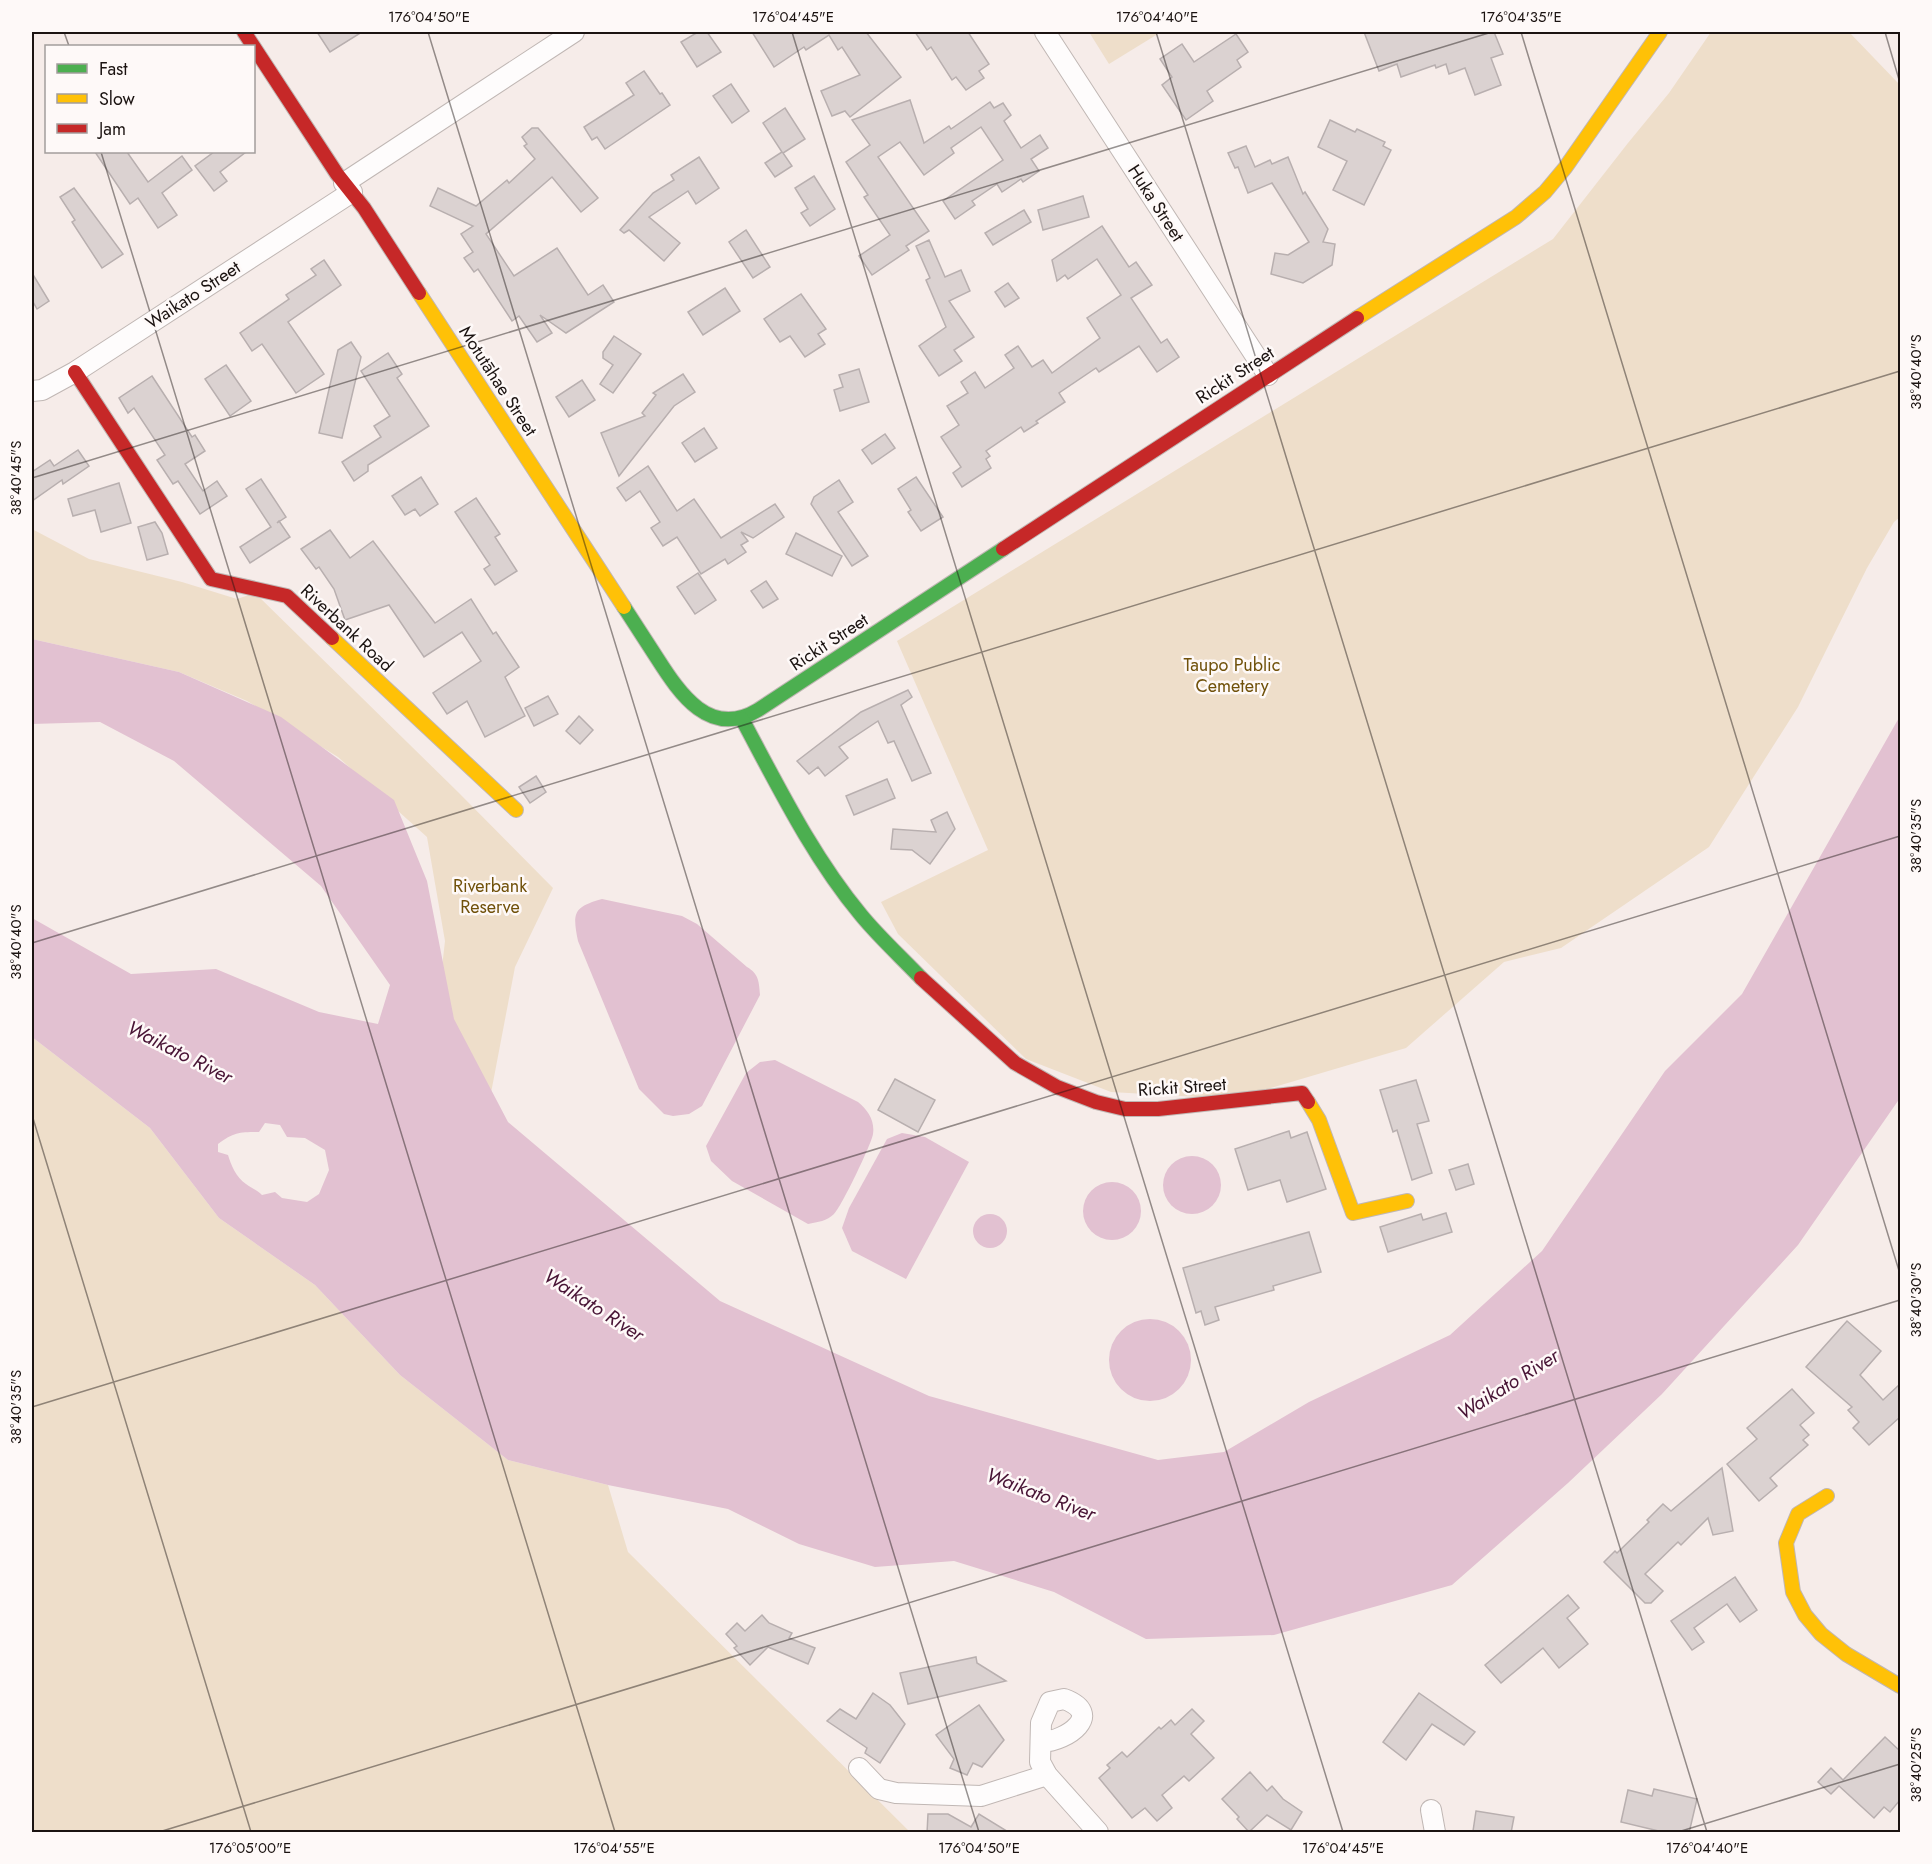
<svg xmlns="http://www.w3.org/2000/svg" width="1932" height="1864" viewBox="0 0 1932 1864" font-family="Jost,sans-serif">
<rect width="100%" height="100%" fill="#f6ece9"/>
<!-- green -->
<g fill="#eedeca">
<path d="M1089,32h72l-52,32z"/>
<path d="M1711,32h138l50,52 1,-1v434l-6,5 -27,46 -69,139 -89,140 -148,101 -57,14 -98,86 -172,51 -123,-7 -85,-33 -128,-125 -17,-32 107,-52 -91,-209 656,-402 75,-96 41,-50z"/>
<path d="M32,529l57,30 93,23 55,17 18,-6 203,199 95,96 -38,79 -24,126 -52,-99 6,-53 -18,-104 -89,-80 -91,-56 -68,-29 -147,-33z"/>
<path d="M32,1037l118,91 69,90 96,67 85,90 108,85 100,25 20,67 282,280h-878z"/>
</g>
<!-- water -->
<g fill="#e2c1d1" fill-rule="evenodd">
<path d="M32,639l147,33 102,45 113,83 33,81 27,138 54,103 212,179 209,95 229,64 66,-8 85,-50 141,-67 92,-84 123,-180 77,-77 158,-278v382l-102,147 -136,149 -94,89 -116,102 -178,50 -128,4 -92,-47 -100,-31 -79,6 -76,-23 -71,-35 -120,-24 -100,-25 -108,-85 -85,-90 -96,-67 -69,-90 -118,-91v-119l99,56 85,-5 103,43 59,12 12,-39 -69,-99 -147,-125 -74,-39 -68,2zM265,1123l15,2 7,12 18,1 20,12 4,20 -10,24 -12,8 -25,-4 -7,-6 -13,3c-6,-6 -11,-7 -16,-11 -10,-7 -15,-19 -18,-29l-10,-3v-8c16,-12 22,-12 41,-12z"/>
<path d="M602,899l80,17 15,8 50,43c12,7 12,15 13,28l-58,111 -13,8 -16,2 -9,-2 -25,-25 -61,-148c-6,-29 -4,-34 24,-42z"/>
<path d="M775,1060l83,42c10,8 17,19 15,32 -1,9 -32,74 -39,80 -7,7 -16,8 -26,10l-76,-43 -21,-20 -5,-15 40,-73 14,-11z"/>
<path d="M902,1133l23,4 44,25 -63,117 -54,-28 -10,-23 7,-20 38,-69z"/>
<circle cx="1192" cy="1185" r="29"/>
<circle cx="1112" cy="1211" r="29"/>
<circle cx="990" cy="1231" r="17"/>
<circle cx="1150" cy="1360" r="41"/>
</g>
<!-- building -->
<g fill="#dbd2d1" stroke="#b8afaf" stroke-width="1.5">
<path d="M317,32h45l-32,20z"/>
<path d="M698,32h9l14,20 -24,15 -16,-25z"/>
<path d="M752,32h114l35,45 -51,40 -5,-6 -13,5 -11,-25 39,-16 -18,-28 -4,3 -9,-15 -23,15 -2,-3 -30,20z"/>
<path d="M915,32h53l21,32 -10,7 5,7 -18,12 -10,-13 -4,3 -21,-33 -4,3z"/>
<path d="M1364,32h130l9,22 -12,4 10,27 -26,10 -10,-27 -16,6 -3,-10 -10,4 -1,-3 -34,12 -4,-13 -18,7z"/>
<path d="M1236,34l12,18 -11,8 4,7 -34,24 6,10 -27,19 -24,-35 10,-8 -12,-18 22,-15 12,18z"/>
<path d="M644,71l16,23 2,-1 8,12 -65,44 -8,-12 -5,3 -8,-13 50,-32 -8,-12z"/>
<path d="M731,84l18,27 -17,12 -19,-27z"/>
<path d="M910,100l14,43 25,-17 2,3 39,-27 4,6 9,-5 8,12 -7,6 17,27 19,-13 8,13 -17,11 8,12 -16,11 -2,-3 -19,13 -5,-8 -25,17 3,4 -20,14 -12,-18 60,-41 -22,-33 -30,21 3,5 -30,22 -24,-33 -22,15 51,74 -23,15 3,4 -37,25 -13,-19 31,-21 -26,-38 4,-2 -22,-33 24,-17 -18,-25z"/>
<path d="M785,108l20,31 -22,14 9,13 -17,11 -10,-14 17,-11 -19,-29z"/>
<path d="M1330,120l25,12 2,-3 28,13 -2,4 8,4 -27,55 -31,-15 14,-29 -29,-14z"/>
<path d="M532,128h6l60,70 -17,14 -29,-35 -66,57 28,42 43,-28 31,47 15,-10 11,17 -48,31 -26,-18 12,18 -15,9 -18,-26 -7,5 -34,-52 -4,3 -10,-14 9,-6 -12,-18 12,-8 -43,-20 8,-18 38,18 31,-26 2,3 26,-24 -11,-13 3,-2 -5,-7z"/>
<path d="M1246,146l9,21 15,-7 2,4 16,-7 15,37 2,-2 23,37 -5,13 12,2 -3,21 -29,18 -32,-9 4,-21 13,2 21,-13 -37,-59 -24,10 -10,-26 -3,1 -7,-15z"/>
<path d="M95,152h32l21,30 34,-26 10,14 -30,23 15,22 -19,13 -20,-30 -8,6z"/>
<path d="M214,152h32l-26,20 7,9 -13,10 -19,-25z"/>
<path d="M699,157l20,31 -23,16 -8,-13 -39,26 31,26 -16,18 -35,-31 -5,3 -4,-3 33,-37 21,-13 -3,-5z"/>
<path d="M814,176l21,33 -25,17 -9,-13 7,-4 -13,-21z"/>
<path d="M74,188l49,66 -21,14 -30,-46 3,-2 -15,-23z"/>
<path d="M1083,196l6,21 -46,13 -5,-20z"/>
<path d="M1024,210l7,12 -38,23 -8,-12z"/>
<path d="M1102,226l27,41 7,-5 16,23 -21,13 30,45 6,-4 12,18 -22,15 -18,-26 -40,26 -3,-4 -37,25 6,9 -29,19 2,2 -14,9 -3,-5 -35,24 4,5 -4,3 5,9 -29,19 -9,-14 8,-6 -20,-30 18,-12 -12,-19 21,-13 -7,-11 14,-10 10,16 29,-20 -9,-13 13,-9 14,21 11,-7 9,13 48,-35 -13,-20 34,-23 -24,-36 -29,20 -3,-4 -8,6 -5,-21z"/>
<path d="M746,230l24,37 -17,11 -24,-36z"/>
<path d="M929,240l16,37 16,-7 9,21 -21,10 25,36 -20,13 8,11 -23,15 -20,-30 27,-19 -20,-47 4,-2 -14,-32z"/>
<path d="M324,260l17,25 -53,37 36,52 -28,19 -34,-49 -10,7 -12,-18 49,-34 -3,-4 30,-20 -5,-6z"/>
<path d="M32,273l17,28 -12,8 -5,-9z"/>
<path d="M1008,283l11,15 -14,9 -10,-15z"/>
<path d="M725,288l15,23 -37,24 -15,-23z"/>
<path d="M801,294l25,35 -8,5 7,10 -20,13 -15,-21 -10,6 -16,-23z"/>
<path d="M614,336l27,18 -28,39 -13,-9 13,-19 -10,-7v-6z"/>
<path d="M351,342l10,15 -19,81 -23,-5 19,-83z"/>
<path d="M388,353l14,21 -5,4 32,48 -61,39v6l-14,10 -12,-19 39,-25 -7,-11 16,-10 -29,-45z"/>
<path d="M226,365l25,36 -21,15 -25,-37z"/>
<path d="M859,369l10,33 -29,9 -6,-21 9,-3 -4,-12z"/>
<path d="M683,374l12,18 -21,14 -55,70 -18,-43 44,-17 -3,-3 14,-18 -3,-2z"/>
<path d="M152,376l40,61 3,-2 10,16 -20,13 18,27 14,-10 10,15 -27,18 -22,-33 -5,3 -16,-24 8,-5 -31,-47 -6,5 -9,-15z"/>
<path d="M582,380l13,20 -26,17 -13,-20z"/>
<path d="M704,428l13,20 -22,14 -13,-19z"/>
<path d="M885,434l10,14 -23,16 -10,-14z"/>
<path d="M78,450l11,16 -26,18 -1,-4 -30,21v-29l18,-12 4,6z"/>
<path d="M648,466l29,45 17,-12 27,39 54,-34 9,13 -31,21 -12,-6 7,9 -7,4 5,7 -18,12 -3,-5 -24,15 -24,-37 -14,9 -12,-18 9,-6 -20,-31 -14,10 -9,-13z"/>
<path d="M421,477l17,27 -18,12 -5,-7 -10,6 -13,-19z"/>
<path d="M916,477l27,40 -22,14 -13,-19 3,-2 -13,-21z"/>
<path d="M261,479l25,38 -9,6 2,-2 11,16 -40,26 -10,-16 31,-20 -25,-38z"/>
<path d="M839,480l14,22 -15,10 30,44 -16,10 -41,-62 3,-7z"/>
<path d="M119,483l12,40 -30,9 -6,-22 -22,6 -5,-17z"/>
<path d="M476,498l24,36 -5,3 22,34 -22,14 -11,-16 6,-4 -35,-53z"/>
<path d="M155,522l7,11 6,21 -21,6 -9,-33z"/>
<path d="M330,530l20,28 23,-17 62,82 36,-24 22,35 3,-2 23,35 -14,10 20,39 -40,21 -18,-36 -20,13 -14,-21 48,-32 -19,-29 -38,25 -35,-52 -44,15 -11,-31 -15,-22 -3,2 -15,-20z"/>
<path d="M796,533l46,23 -10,20 -46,-22z"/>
<path d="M698,573l18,27 -21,14 -18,-27z"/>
<path d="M766,581l12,18 -15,9 -12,-17z"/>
<path d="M908,690l4,7 -11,8 30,68 -19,8 -18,-40 -6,2 -10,-22 -39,26 9,11 -23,18 -7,-9 -9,7 -12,-13 64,-49z"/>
<path d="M548,696l10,18 -24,12 -9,-18z"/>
<path d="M579,716l14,14 -13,14 -14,-13z"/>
<path d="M536,776l10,16 -16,11 -11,-16z"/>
<path d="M887,779l8,19 -41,17 -8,-19z"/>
<path d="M947,812l8,17 -25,35 -18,-14 -21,-1 2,-20 43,3 -5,-12z"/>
<path d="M895,1079l40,21 -17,32 -40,-22z"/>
<path d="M1416,1080l13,41 -12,3 15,49 -20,7 -15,-50 -4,2 -13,-42z"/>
<path d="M1289,1131l2,7 16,-6 19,57 -39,13 -7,-22 -32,10 -13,-41z"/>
<path d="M1468,1164l6,20 -18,6 -7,-20z"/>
<path d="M1446,1213l6,19 -64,20 -8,-25 41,-13 2,6z"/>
<path d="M1309,1232l12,40 -48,14 1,4 -59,17 4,13 -14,5 -4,-14 -5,2 -13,-45z"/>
<path d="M1847,1321l34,30 -21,24 23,25 17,-16v33l-31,28 -16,-17 6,-6 -11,-12 4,-3 -46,-40z"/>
<path d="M1792,1389l22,24 -14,12 9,10 -6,5 5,5 -38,33 7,8 -18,15 -32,-37 30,-25 -10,-11z"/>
<path d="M1722,1468l11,63 -20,4 -5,-17 -27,27 -3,-3 -33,32 18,17 -12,12h-6l-41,-41 11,-11 2,2 32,-31 -2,-2 16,-16 8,7z"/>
<path d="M1735,1577l22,33 -17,12 -13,-18 -33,24 10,14 -12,8 -21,-29z"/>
<path d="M1568,1595l11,13 -12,10 21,26 -29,24 -16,-20 -42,35 -16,-18z"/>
<path d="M762,1615l7,8 23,10 -3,5 26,10 -7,16 -40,-17 -18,18 -16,-17 3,-2 -11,-12 11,-11 8,8z"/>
<path d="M976,1657l1,6 29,18 -98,23 -8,-31z"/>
<path d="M873,1693l17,12 15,19 -25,39 -15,-10 2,-5 -40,-27 13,-12 16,10z"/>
<path d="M1419,1693l56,39 -11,13 -32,-21 -26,36 -23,-18z"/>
<path d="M979,1705l25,35 -22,27 -9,-4 -6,12 -17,-7 4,-9 -18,-24z"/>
<path d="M1192,1709l12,12 -13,13 23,24 -25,23 -5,-5 -22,19 10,13 -15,13 -12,-13 -13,10 -33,-40 11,-10 -3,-3 15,-13 5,5 32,-30 2,2 10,-9 4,5z"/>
<path d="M1885,1737l15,14v49l-10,12 -6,-5 -10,11 -35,-32 -8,8 -13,-12 13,-14 12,12z"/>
<path d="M1250,1772l17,19 5,-5 11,13 19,13 -11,18 -24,-15 -18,17 -12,-13 2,-2 -17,-18z"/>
<path d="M1654,1789l43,10 -8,34h-22l-46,-11 7,-32 24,6z"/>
<path d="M1476,1811l38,6 -3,16 -38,-2z"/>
<path d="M928,1814h20l23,13 8,-13 31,19h-83z"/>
</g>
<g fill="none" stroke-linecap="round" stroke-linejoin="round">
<defs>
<g id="street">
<path d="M1045,32l223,343"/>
<path d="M344,183l230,-151"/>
<path d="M32,391l10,-1 33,-18 277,-180"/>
<path d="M1042,1742c25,-1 63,-28 22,-43l-14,3 -9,21 -1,39 7,13 51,57"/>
<path d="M859,1768l20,21 17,4 85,3 66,-21"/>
<path d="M1431,1810l4,22"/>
</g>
<g id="fast">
<path d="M624,607c11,17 22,34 33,51 23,36 53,81 101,52l245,-161"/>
<path d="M742,719c36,67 70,137 119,196 18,22 40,42 60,63"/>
</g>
<g id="slow">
<path d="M419,293l205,314"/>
<path d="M1357,318l159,-101 29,-25 20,-24 95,-136"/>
<path d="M332,638l184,172"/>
<path d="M1308,1102l11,18 34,93 54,-12"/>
<path d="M1827,1496l-29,18 -12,29 7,49 12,23 16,19 25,20 54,32"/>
</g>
<g id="jam">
<path d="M244,32l93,142 27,34 55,85"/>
<path d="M75,372l136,207 76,17 45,42"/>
<path d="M1003,549l354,-231"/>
<path d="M921,978l94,85 42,24 39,15 29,7h33l144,-16 6,9"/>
</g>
</defs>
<!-- street casing -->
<use href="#street" stroke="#c0b7b4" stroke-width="22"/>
<!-- fast casing -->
<use href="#fast" stroke="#c0b7b4" stroke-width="16"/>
<!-- slow casing -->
<use href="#slow" stroke="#c0b7b4" stroke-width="16"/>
<!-- jam casing -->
<use href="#jam" stroke="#c0b7b4" stroke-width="16"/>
<!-- street -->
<use href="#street" stroke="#fefcfc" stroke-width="20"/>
<!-- fast -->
<use href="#fast" stroke="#4caf50" stroke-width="14"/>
<!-- slow -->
<use href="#slow" stroke="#ffc107" stroke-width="14"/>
<!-- jam -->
<use href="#jam" stroke="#c62828" stroke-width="14"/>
</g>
<!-- ticks -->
<path fill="none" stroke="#1b1311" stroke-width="1.5" stroke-opacity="0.45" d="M64,32l5,14M428,32l551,1800M792,32l551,1800M1156,32l551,1800M1521,32l379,1242M1885,32l15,51M101,152l514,1680M32,478l1460,-446M32,943l1868,-572M32,1115l219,717M32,1407l1868,-571M159,1832l1741,-532M1678,1832l222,-68"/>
<g text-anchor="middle" stroke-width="5" stroke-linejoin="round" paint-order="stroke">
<!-- street labels -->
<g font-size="18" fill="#1b1311" stroke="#fef9f8">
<text transform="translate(1156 203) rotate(57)" y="6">Huka Street</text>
<text transform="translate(193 295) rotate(-33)" y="6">Waikato Street</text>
<text transform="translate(1235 375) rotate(-33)" y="6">Rickit Street</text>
<text transform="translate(498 381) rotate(57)" y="6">Motutāhae Street</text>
<text transform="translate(347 628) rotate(43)" y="6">Riverbank Road</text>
<text transform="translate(829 642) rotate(-33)" y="6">Rickit Street</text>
<text transform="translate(1182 1087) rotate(-4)" y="6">Rickit Street</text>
</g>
<!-- park labels -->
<g font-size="18" fill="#70510a" stroke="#fef9f8">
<text x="1232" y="671">Taupo Public<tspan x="1232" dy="21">Cemetery</tspan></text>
<text x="490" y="892">Riverbank<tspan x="490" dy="21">Reserve</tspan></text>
</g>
<!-- water labels -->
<g font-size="20" font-style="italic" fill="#481435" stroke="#fef9f8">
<text transform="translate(180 1052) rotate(27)" y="7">Waikato River</text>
<text transform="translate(594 1305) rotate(33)" y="7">Waikato River</text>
<text transform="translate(1508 1384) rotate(-32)" y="7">Waikato River</text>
<text transform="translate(1041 1494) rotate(21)" y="7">Waikato River</text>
</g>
</g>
<!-- border -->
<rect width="1932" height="1864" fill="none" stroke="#fef9f8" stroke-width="66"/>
<!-- legend -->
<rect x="45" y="45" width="210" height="108" fill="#fef9f8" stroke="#a39d9c" stroke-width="1.5"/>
<rect x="57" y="64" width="30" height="9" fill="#4caf50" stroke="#a39d9c" stroke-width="1.5"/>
<text x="99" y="75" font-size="18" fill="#1b1311">Fast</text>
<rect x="57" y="94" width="30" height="9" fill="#ffc107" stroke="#a39d9c" stroke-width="1.5"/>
<text x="99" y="105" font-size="18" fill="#1b1311">Slow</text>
<rect x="57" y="124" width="30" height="9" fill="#c62828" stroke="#a39d9c" stroke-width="1.5"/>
<text x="99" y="135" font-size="18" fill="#1b1311">Jam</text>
<rect x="33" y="33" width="1866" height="1798" fill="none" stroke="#1b1311" stroke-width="2"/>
<g font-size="15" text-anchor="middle" fill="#1b1311">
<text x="429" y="22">176°04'50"E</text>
<text x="793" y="22">176°04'45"E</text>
<text x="1157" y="22">176°04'40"E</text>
<text x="1521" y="22">176°04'35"E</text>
<text transform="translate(1916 372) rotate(-90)" y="5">38°40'40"S</text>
<text transform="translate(16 478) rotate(-90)" y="5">38°40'45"S</text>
<text transform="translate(1916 836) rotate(-90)" y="5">38°40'35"S</text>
<text transform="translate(16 942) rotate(-90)" y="5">38°40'40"S</text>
<text transform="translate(1916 1300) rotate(-90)" y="5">38°40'30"S</text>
<text transform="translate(16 1407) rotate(-90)" y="5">38°40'35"S</text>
<text transform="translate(1916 1765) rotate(-90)" y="5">38°40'25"S</text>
<text x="250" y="1853">176°05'00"E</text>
<text x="614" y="1853">176°04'55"E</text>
<text x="979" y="1853">176°04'50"E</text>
<text x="1343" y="1853">176°04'45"E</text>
<text x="1707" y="1853">176°04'40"E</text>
</g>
</svg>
